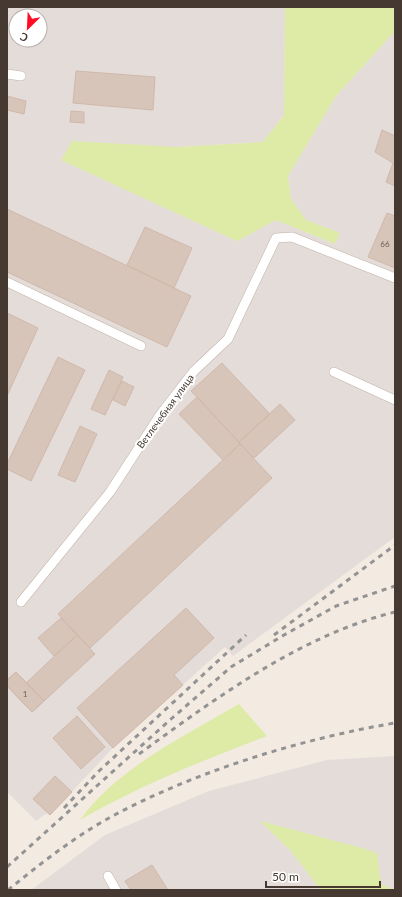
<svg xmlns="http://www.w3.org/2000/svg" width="402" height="897" viewBox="0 0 402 897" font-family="Lato,sans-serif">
<rect width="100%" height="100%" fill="#f3eae2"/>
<path fill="#e4dcd8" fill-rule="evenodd" d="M7,7L285,8L284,115L263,142L177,147L62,160L237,241L276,220L335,244L340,233L306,220L291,199L288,176L336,96L395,31V537L233,656L225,647L113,748L50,815L47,813L36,821L7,792ZM16,16H40V40H16Z
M395,756V890H31L105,835L209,791L327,760Z"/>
<path fill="#ddeba7" d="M283,7H395V31L336,96L288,176L291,199L306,220L340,233L335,244L276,220L237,241L61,160L72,141L177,147L263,142L284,115L285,8Z
M239,704L267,736C203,760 139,786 80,820C116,769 186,735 239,704Z
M260,821L362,848L377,853L381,884L395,890H321L290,850Z"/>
<path fill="#d8c5ba" stroke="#d0b8aa" d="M76,71L155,77L153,110L73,103Z
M7,96L26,101L24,114L7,110Z
M71,111L84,112V123L70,122Z
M382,130L395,136V186L386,182L393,163L375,152Z
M7,209L191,296L167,347L7,272Z
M387,213L395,216V268L368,257Z
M145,227L192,248L174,288L127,265Z
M7,313L38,328L7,396Z
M58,357L85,370L31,481L7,469V464Z
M222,363L270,414L239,442L191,391Z
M109,370L123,377L105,415L91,409Z
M122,381L134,387L125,406L113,400Z
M197,397L240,444L223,460L179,414Z
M280,404L295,420L254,458L239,442Z
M80,426L97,434L75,482L58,475Z
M240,444L272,478L90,648L58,614Z
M186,608L214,638L174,675L183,685L113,748L77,708Z
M61,618L77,635L54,656L38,638Z
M77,635L95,654L44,701L26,683Z
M16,672L44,701L32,712L7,686V680Z
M16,672L44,701L32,712L7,686V680Z
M77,716L105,747L81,769L53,738Z
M55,776L72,792L50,815L33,799Z
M152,865L168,890H131L125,881Z"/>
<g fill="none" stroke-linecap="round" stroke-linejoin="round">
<defs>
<path id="service" d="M7,74L21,76
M7,282L141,346
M334,372L395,400
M21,602L110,492L160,415L194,371L228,339L276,238L292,237L395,278
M108,876L116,890"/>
</defs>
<use href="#service" stroke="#c2b2a7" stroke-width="10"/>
<use href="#service" stroke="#fff" stroke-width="9"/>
<path stroke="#939393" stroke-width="3" stroke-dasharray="5 5" stroke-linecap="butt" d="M274,635L395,545
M139,754C216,698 301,635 395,612
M64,808L99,771L246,635
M7,867L171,719L231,667L284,635L336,606L395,586
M8,890C40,864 73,838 109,818C193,772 300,739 395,723"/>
</g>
<g text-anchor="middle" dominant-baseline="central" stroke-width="4" stroke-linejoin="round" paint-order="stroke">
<g font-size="8" fill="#6a5c54">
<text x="385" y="244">66</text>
<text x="25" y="694">1</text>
</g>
<g font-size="10" fill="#453932" stroke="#fff">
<text transform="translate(165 411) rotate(-54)">Ветлечебная улица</text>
</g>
</g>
<rect width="402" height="897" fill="none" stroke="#453932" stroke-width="16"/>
<g transform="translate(28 28) rotate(204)"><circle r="19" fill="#ffffff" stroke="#b5b0ad"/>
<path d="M0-3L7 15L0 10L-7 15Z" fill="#ff0d24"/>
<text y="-6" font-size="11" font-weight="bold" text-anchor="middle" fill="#453932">С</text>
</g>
<path d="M266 881v6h114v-6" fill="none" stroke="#453932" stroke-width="2"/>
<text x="272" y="881" font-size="12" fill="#453932" stroke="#ffffff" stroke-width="3" paint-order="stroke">50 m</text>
</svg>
